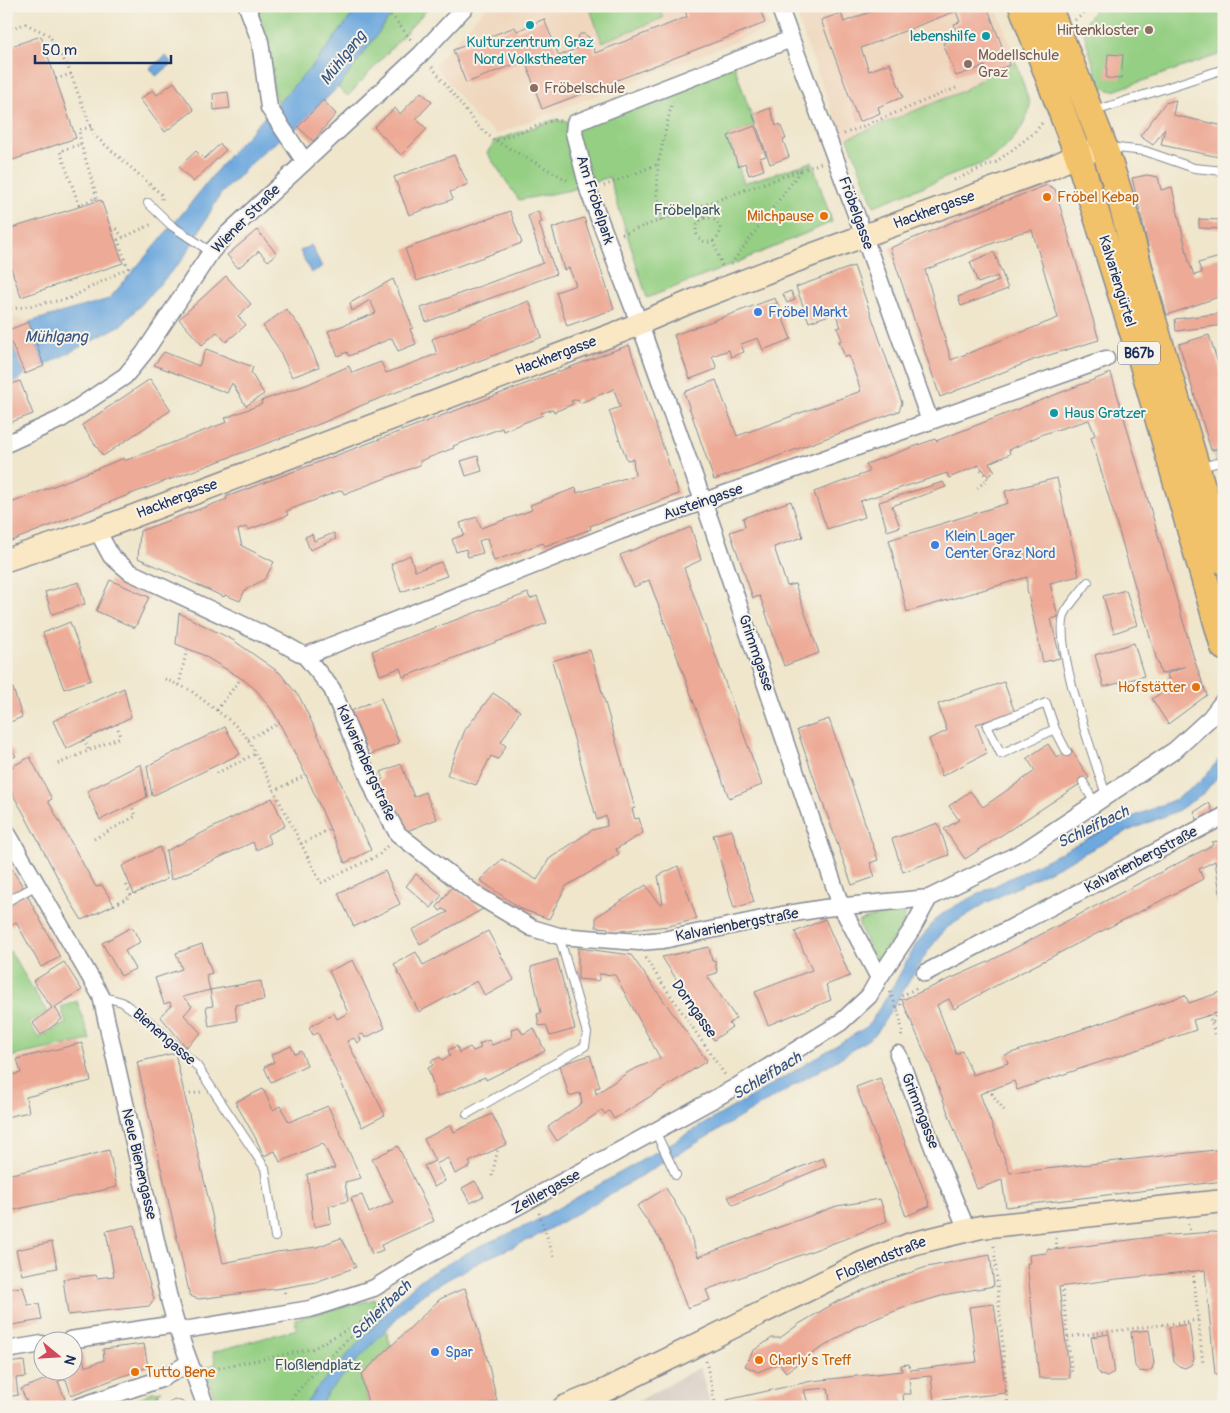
<svg xmlns="http://www.w3.org/2000/svg" width="1230" height="1413" viewBox="0 0 1230 1413" font-family="Pangolin,sans-serif">
<rect width="100%" height="100%" fill="#f7f3e8"/>
<filter id="ink" filterUnits="userSpaceOnUse"><feTurbulence type="fractalNoise" baseFrequency=".02" numOctaves="2"/><feDisplacementMap in="SourceGraphic" scale="10" xChannelSelector="R" yChannelSelector="G"/><feConvolveMatrix kernelMatrix="1 2 1 2 8 2 1 2 1" color-interpolation-filters="sRGB"/></filter>
<filter id="wash" filterUnits="userSpaceOnUse"><feTurbulence type="fractalNoise" baseFrequency=".0096" numOctaves="4" result="noise"/><feDisplacementMap in="SourceGraphic" scale="20" xChannelSelector="R" yChannelSelector="G"/><feGaussianBlur stdDeviation="1.12" result="paint"/><feColorMatrix in="noise" values="0 0 0 0 0 0 0 0 0 0 0 0 0 0 0 0 0 1.4 0 .05"/><feComposite in="paint" operator="in"/></filter>
<g filter="url(#wash)">
<rect width="100%" height="100%" fill="#efe6cc"/>
<path fill="#efd6bc" d="M487,6H762L770,28L497,134L475,118L435,64Z
M803,6H996L1016,62L988,74L963,91L848,138L841,135L795,13Z
M6,314L29,322L44,366L25,374L6,375Z"/>
<path fill="#cdc2b9" d="M1224,447V491L1211,450Z
M700,1367L711,1407H628Z"/>
<path fill="#94cf83" stroke="#587f70" d="M256,6H359L317,61L277,105Z
M398,6H430L348,96L338,88Z
M589,6H659L663,18L602,42Z
M1098,6H1224V53L1113,91L1100,87L1082,27Z
M733,62L755,126L728,136L744,183L812,162L832,222L729,266L647,298L609,177L571,190L519,200L487,153L495,141L554,120L575,123Z
M1016,62L1030,105L1028,114L1024,123L1019,132L1005,148L988,161L874,206L848,138L963,91L988,74Z
M894,911H900L905,913L904,922L882,956L875,961L859,925V921Z
M10,951L47,1012L28,1023L39,1038L66,1023L61,1007L77,1001L90,1040L9,1057L11,1071L6,1072V954Z
M375,1299L391,1346L361,1375L369,1407H218L204,1368L216,1364L213,1352L297,1329L295,1319Z
M162,1391L142,1407H123L152,1392Z"/>
<path fill="#6da8de" stroke="#446c9e" d="M359,6H398L341,84L298,127L265,150L220,195L183,259L123,324L44,366L29,322L109,299L182,214L230,154L317,61Z
M166,56L172,64L156,76L150,68Z
M311,245L322,267L311,273L300,251Z
M6,331L25,374L18,380L6,384V372L14,368L6,361Z
M1222,756L1224,757V769L1203,794L1177,811L1128,831L986,903L945,929L928,951L876,1034L837,1060L583,1210L533,1238L485,1259L430,1289L407,1307L330,1390L318,1407H304L316,1389L395,1303L421,1279L476,1248L530,1224L632,1166L788,1075L868,1026L894,985L916,944L938,917L955,906L1125,820L1176,799L1200,782Z"/>
<g id="blocks">
<path fill="#edaa96" fill-rule="evenodd" d="M684,6H759L765,23L542,109L525,60L466,83L453,50L515,27L517,31L544,19L559,56L578,48L576,40L580,34H584L589,37L595,53L687,17Z
M885,6H987L1009,65L988,74L985,66L956,76L943,43L959,37L954,24L960,22L956,11L861,48L869,71L890,63L903,97L878,107L880,113L859,122L821,20L841,13L844,22Z
M41,36L76,138L13,160L6,141V48Z
M1108,54L1123,55L1121,79L1106,78Z
M174,82L194,110L165,132L140,99L153,90L157,95Z
M228,92L230,108L214,110L213,94Z
M421,92L432,102L416,119L427,129L401,155L374,127L395,108L400,114Z
M323,100L336,114L313,141L298,127Z
M1176,100L1173,115L1224,126V158L1161,145L1165,128L1153,145L1140,136L1165,103Z
M770,108L776,126L780,124L786,139L783,140L789,157L770,164L753,115Z
M755,126L766,156L760,158L764,170L749,175L745,163L738,166L728,136Z
M220,144L226,150L193,182L179,167L196,151L204,159Z
M454,155L468,184L450,192L453,199L409,215L394,177Z
M1147,175L1158,177L1161,190L1172,187L1189,262L1194,275L1202,273L1198,263L1224,256V295L1167,315L1154,271L1132,178Z
M1047,185L1055,189L1099,340L1036,359L940,397L890,248L972,214ZM1032,230L1058,318L951,360L925,270L1019,233Z
M101,200L123,263L21,297L6,254V230Z
M1222,210H1224V229L1199,228V219L1221,220Z
M510,211L522,243L417,281L405,249Z
M538,211L542,222L539,223L556,274L426,322L421,308L543,263L528,216Z
M584,218L614,309L567,326L556,292L576,285L569,268L564,270L552,228Z
M257,230L277,254L268,261L259,251L238,268L227,255Z
M994,252L1008,289L961,306L958,297L999,281L997,276L978,283L970,262Z
M854,266L902,403L899,411L714,480L684,392L716,380L737,436L861,391L849,356L845,357L839,341L842,340L837,328L841,327L835,313L809,322L796,287Z
M226,276L251,304L238,316L246,325L226,342L217,332L202,345L179,319Z
M393,279L413,328L410,329L416,344L398,351L392,338L349,356L347,352L338,356L328,331L376,313L370,300L352,311L350,303Z
M791,291L795,300L787,303L783,294Z
M775,298L791,339L763,350L758,338L741,344L744,352L731,357L729,350L712,356L717,369L690,379L674,335Z
M529,301L542,337L365,404L322,423L136,492L6,543V505L124,458V461L227,422L225,418L262,404L261,401L306,385L349,366L352,373L381,362L386,373L437,354L432,339Z
M286,309L304,332L319,367L292,377L277,346L263,326Z
M1224,313V325L1176,331L1175,319Z
M29,322L44,366L25,374L6,331Z
M1209,335L1224,382V447L1211,450L1179,344Z
M629,345L679,494L590,526L591,529L545,546L543,543L494,561L487,538L479,541L483,553L468,557L466,549L456,552L452,539L464,535L460,523L477,517L481,528L532,510L530,505L576,488L577,493L635,475L633,459L627,460L609,411L620,407L614,389L580,403L578,399L571,401L573,404L554,412L553,409L541,413L543,415L503,431L502,428L453,446L454,448L420,461V465L344,494L342,490L286,511L288,515L248,530L246,527L238,530L242,546L274,562L265,579L245,590L240,601L225,595L224,597L138,558L140,531L227,499L226,497Z
M206,349L253,367L251,373L264,394L246,406L232,383L227,393L154,365L164,352L199,366Z
M1111,373L1195,662L1207,695L1168,724L1152,699L1171,686L1167,674L1186,666L1161,674L1091,437L1095,435L1089,420L1043,434L1009,450L1010,454L989,463L995,471L988,476L979,465L949,478L947,473L860,501L865,517L827,529L814,492L869,472L866,464L935,439L936,441Z
M150,379L171,410L103,456L82,425Z
M20,381L33,414L6,424V386Z
M478,456L482,471L466,476L461,461Z
M1057,478L1079,576L1050,583L1058,617L1051,619L1060,658L1043,662L1027,589V577L907,612L889,540L1008,503L1005,491Z
M943,482L946,487L892,506L900,527L887,531L879,502Z
M791,501L803,537L774,547L787,586L795,584L819,653L784,666L760,596L753,598L730,532L745,527L743,518Z
M691,527L701,560L684,568L762,785L729,798L649,580L634,587L620,555Z
M334,533L336,539L310,550L305,537L312,534L314,541Z
M410,555L415,571L441,562L447,576L401,592L391,564Z
M110,580L149,597L135,628L96,611Z
M79,582L85,604L52,614L45,592Z
M1126,590L1137,625L1114,633L1103,596Z
M528,593L530,599L537,596L547,623L403,677L400,668L380,675L372,651Z
M179,613L233,640L280,673L300,698L333,766L371,850L345,863L306,775L283,730L272,710L257,691L244,680L201,654L176,644Z
M70,622L91,680L64,689L43,633Z
M1134,643L1144,676L1104,687L1095,655Z
M590,650L635,808L632,809L635,819L639,818L643,833L616,849L619,854L601,866L566,886L549,919L521,909L480,880L502,859L537,880L549,859L592,830L607,826L606,816L597,820L552,661Z
M1004,682L1015,713L976,724L987,753L942,776L929,739L947,731L938,704Z
M13,688L22,717L6,724V690Z
M124,688L131,717L66,749L53,721Z
M493,693L520,711L501,742L506,746L498,759L491,756L476,785L447,775L465,730Z
M381,698L399,743L369,755L351,711Z
M829,719L878,860L870,863L875,877L852,885L797,730Z
M225,727L240,754L152,796L147,766Z
M6,742L16,756L6,760Z
M1048,744L1057,758L1071,749L1089,778L965,859L944,829L959,820L949,806L970,791L983,807L1035,771L1027,758Z
M30,757L52,799L48,801L96,887L102,885L114,905L82,920L70,901L23,812L6,783V770Z
M141,764L147,797L100,820L87,791Z
M401,764L414,797L425,792L437,819L402,833L376,782L383,779L381,772Z
M272,798L285,826L267,835L271,843L256,850L253,842L171,880L166,851Z
M1209,803L1214,815L1199,823L1194,812Z
M938,823L949,855L903,872L892,839Z
M732,830L754,902L734,908L713,835Z
M1224,840V919L1215,861L1199,869L1203,879L997,985L954,1009L949,999L937,1005L956,1054L962,1051L973,1075L1008,1063L1005,1055L1185,995L1189,1003L1224,991V1011L1193,1020L1196,1030L1017,1090L1014,1081L980,1094L1010,1173L1224,1149V1181L1006,1207L1002,1180L977,1189L930,1065L902,1000L986,963L1213,845L1212,842Z
M160,847L167,879L134,894L122,866Z
M6,860L25,890L10,899L6,893Z
M678,866L697,919L669,926L609,932L608,928L596,927V917L646,885L659,904L663,903L658,876Z
M385,871L400,904L354,927L338,893Z
M416,874L442,895L431,908L406,886Z
M452,887L483,909L420,944L412,930L448,912L443,909L440,911L437,907Z
M26,893L60,957L41,967L16,922L6,928V904Z
M825,919L850,976L826,985L831,1000L768,1025L755,992L812,970L795,932Z
M132,927L140,942L125,951L135,969L121,976L102,943Z
M488,931L514,980L485,996L477,981L419,1012L394,964L416,952L423,965Z
M202,944L212,973L206,975L210,990L261,981L264,1000L235,1005L237,1021L209,1026L206,1007L213,1006L210,990L183,997L192,1006L184,1015L201,1033L186,1047L160,1016L171,1006L170,1002L164,1004L155,978L182,969L176,953Z
M709,947L712,961L715,960L717,973L707,976L736,1018L729,1024L732,1027L714,1040L674,983L678,982L662,957Z
M578,948L631,955L707,1061L614,1119L609,1111L605,1114L602,1110L557,1141L548,1127L582,1103L580,1093L569,1096L560,1065L590,1055L600,1087L595,1088L596,1094L630,1071L660,1058L615,975L599,974V981L578,979Z
M557,959L575,1029L550,1036L546,1025L539,1026L537,1014L541,1013L531,967Z
M353,960L385,1028L365,1038L363,1034L359,1035L361,1041L357,1043L354,1038L347,1041L385,1115L362,1127L318,1033L313,1035L309,1027L334,1013L337,1019L348,1013L329,971Z
M64,962L82,990L55,1007L62,1019L41,1035L33,1023L52,1008L33,981Z
M519,1027L523,1034L534,1028L545,1051L486,1080L485,1077L437,1097L428,1068L433,1065L431,1061L440,1057L442,1060L450,1056L448,1050L457,1046L459,1053L470,1047L473,1051L481,1048L479,1044L489,1040L492,1045L512,1037L511,1029Z
M82,1043L91,1081L26,1097L29,1112L6,1117V1076L21,1073L17,1059Z
M291,1046L295,1054L301,1051L307,1065L271,1082L264,1067L274,1062L271,1055Z
M175,1053L223,1263L277,1252L317,1247L341,1238L356,1267L316,1282L282,1288L199,1299L190,1296L137,1062Z
M880,1078L930,1206L906,1216L856,1087Z
M263,1089L273,1110L280,1106L289,1122L328,1106L361,1178L345,1182L348,1201L329,1206L331,1223L314,1227L307,1174L335,1168L323,1143L280,1162L275,1151L264,1156L255,1137L235,1102Z
M492,1114L507,1144L469,1162L471,1166L455,1174L448,1158L436,1164L445,1181L434,1187L424,1166L435,1161L424,1139L451,1125L454,1132Z
M398,1146L434,1221L381,1245L383,1250L372,1254L351,1198L362,1195L369,1213L393,1202L372,1159Z
M109,1150L117,1187L9,1211L6,1199V1175L54,1165Z
M823,1158L826,1166L733,1205L728,1197Z
M475,1181L484,1196L470,1203L462,1188Z
M666,1188L685,1220L698,1257L837,1206L880,1199L887,1221L850,1237L706,1290L710,1300L687,1308L663,1244L637,1206Z
M135,1225L140,1251L154,1299L149,1306L68,1315L63,1279L96,1275L97,1278L114,1276L106,1231Z
M1213,1232L1224,1233V1373L1215,1374L1205,1270L1117,1279L1059,1287L1070,1378H1039L1027,1263H1030L1029,1255L1046,1253L1048,1249L1054,1250L1160,1236Z
M52,1242L57,1268L22,1275L16,1250Z
M990,1255L994,1286L948,1294L914,1304L882,1316L854,1328L810,1355L786,1372L779,1363L758,1372L745,1366L753,1351L772,1338H780L799,1324L838,1301L882,1282L927,1267Z
M23,1287L28,1305L39,1304L42,1320L6,1326V1289Z
M465,1288L487,1358L497,1401L475,1407H369L361,1375L440,1299Z
M994,1304L1006,1393L934,1401L931,1376L909,1378L911,1394H903L904,1405L831,1407L828,1388L804,1390L809,1407H725L727,1400L812,1381L902,1371L901,1365L909,1364L910,1370L977,1362L969,1307Z
M1189,1324L1194,1359L1191,1365L1185,1368L1179,1366L1174,1362L1169,1327Z
M1149,1330L1154,1363L1152,1369L1147,1372L1139,1371L1135,1366L1131,1332Z
M1109,1334L1114,1367L1113,1373L1107,1377L1101,1375L1097,1370L1091,1337Z
M144,1344L148,1367L71,1395L66,1379L58,1381L65,1399L46,1407H29L21,1389L54,1376L53,1370H72V1353L82,1352L85,1367L104,1360L103,1349Z
M24,1361L26,1377L16,1378L18,1395L6,1397V1363Z
M174,1399L183,1402L185,1407H164Z
M691,1403L702,1406V1407H689Z"/>
</g>
</g>
<g filter="url(#ink)">
<use href="#blocks" fill-opacity="0" stroke="#858a95" stroke-width="1"/>
<g fill="none" stroke-linecap="round" stroke-linejoin="round">
<defs>
<path id="lane" d="M1095,111L1224,69
M1108,147L1145,151L1194,168L1224,171
M148,203L172,226L211,252
M1201,467L1224,461
M1088,582C1081,592 1070,603 1065,613C1052,644 1095,760 1106,795
M1055,729L1001,754L987,726L1046,703L1055,729L1067,752
M1083,782L1094,802
M6,902L37,885
M101,996L122,1002L153,1024L197,1066L265,1168L275,1237
M467,1114L585,1046L587,1033L559,936
M655,1131L676,1175"/>
<path id="street" d="M247,6L260,41L269,108L305,162
M779,6L857,217L930,421
M791,39L575,123L574,133L589,192L644,336L711,523L841,906L879,978
M6,444L61,419L125,376L144,353L211,252L226,235L421,54L466,6
M97,530L111,556L130,572L282,643L305,656L332,689L376,795L398,834L475,894L532,928L559,936L639,942L663,940L782,915L825,908L929,898L1024,851L1175,750L1210,718L1224,700
M305,656L620,531L1106,359
M6,831L101,996L170,1303L178,1331L206,1407
M925,973L1224,816
M898,1054L937,1158L967,1230
M178,1331L310,1309L374,1288L423,1258L734,1088L840,1023L869,996L879,978L912,929L929,898
M70,1340L176,1324
M6,1350L42,1344
M78,1407L161,1379L189,1363"/>
<path id="secondary" d="M6,560L97,530L622,331L697,299L806,257L1050,168L1078,155L1094,150
M564,1407L604,1391L862,1263L911,1244L981,1227L1224,1201"/>
<path id="primary" d="M1022,6L1078,155L1141,358L1224,647
M1048,6L1104,147L1119,193L1154,324L1224,561"/>
</defs>
<use href="#lane" stroke="#858a95" stroke-width="10"/>
<use href="#street" stroke="#858a95" stroke-width="19"/>
<use href="#secondary" stroke="#858a95" stroke-width="25"/>
<use href="#primary" stroke="#858a95" stroke-width="29"/>
<path stroke="#858a95" stroke-width="3" stroke-dasharray="1 4" stroke-linecap="butt" d="M379,6L394,18L411,40
M1077,6L1081,15
M1075,20L1081,16L1088,6
M6,29L26,24L49,35L68,67L94,135L162,195V200
M432,67L477,125L495,141L554,120L560,121
M56,79L71,74
M91,127L79,130L81,144L60,151L79,205L96,198V201
M844,134L956,88
M496,141L569,181
M81,144L96,194V198
M954,180L996,162L1034,133L1043,122
M604,186L658,164
M699,206L704,218
M696 230a12 12 0 1 1 24 0a12 12 0 1 1-24 0Z
M662,220L657,195L658,164L672,102
M111,230L116,229L123,237
M622,234L821,163
M713,241L722,265L726,266
M731,264L802,169
M6,310L68,299L128,268L118,240L152,224
M977,488L988,479L978,466
M165,679L190,690L233,723L248,739L321,883L379,855L388,845
M179,685L187,648
M217,710L241,678
M84,739L89,751
M248,739L280,723
M58,764L120,737L117,724
M217,773L255,754
M274,791L306,775
M94,839L136,816L131,804
M301,844L330,829
M114,905L131,896L126,884L125,885
M645,958L725,1075
M890,992C896,1006 904,1023 901,1039
M897,1008L901,1005L900,997L917,988
M1207,1015L1212,1022L1215,1038
M1213,1022L1216,1013
M987,1091L992,1094L1004,1110
M992,1094L994,1089
M185,1095L201,1092
M492,1176L498,1148
M539,1213L554,1257
M1189,1224L1190,1234
M1056,1238L1057,1249
M994,1246L1008,1407
M1193,1271L1203,1364
M1062,1286L1072,1375
M284,1287L285,1297
M1068,1337L1198,1320
M706,1361L715,1402L713,1407
M209,1370L312,1349L364,1320L382,1304
M148,1407L157,1400
M285,1407C319,1363 358,1330 400,1294"/>
<use href="#lane" stroke="#fff" stroke-width="8"/>
<use href="#street" stroke="#fff" stroke-width="16"/>
<use href="#secondary" stroke="#fae7c3" stroke-width="22"/>
<use href="#primary" stroke="#f2c26a" stroke-width="26"/>
</g>
</g>
<g fill="#0f9aa8" stroke="#f7f3e8" stroke-width="2">
<circle cx="530" cy="25" r="5"/>
<circle cx="986" cy="36" r="5"/>
<circle cx="1054" cy="413" r="5"/>
</g>
<g fill="#8d6e63" stroke="#f7f3e8" stroke-width="2">
<circle cx="1149" cy="30" r="5"/>
<circle cx="968" cy="64" r="5"/>
<circle cx="534" cy="88" r="5"/>
</g>
<g fill="#e8710a" stroke="#f7f3e8" stroke-width="2">
<circle cx="1047" cy="197" r="5"/>
<circle cx="824" cy="216" r="5"/>
<circle cx="1196" cy="687" r="5"/>
<circle cx="759" cy="1360" r="5"/>
<circle cx="135" cy="1372" r="5"/>
</g>
<g fill="#3f7fe0" stroke="#f7f3e8" stroke-width="2">
<circle cx="758" cy="312" r="5"/>
<circle cx="935" cy="545" r="5"/>
<circle cx="435" cy="1352" r="5"/>
</g>
<g text-anchor="middle" dominant-baseline="central" stroke-width="4" stroke-linejoin="round" paint-order="stroke">
<rect fill="#f7f3e8" stroke="#5d6a87" stroke-width="1" x="1118" y="341.5" width="42" height="23" rx="4"/>
<g font-size="14" font-weight="bold" fill="#1b2f5e">
<text x="1139" y="353">B67b</text>
</g>
<g font-size="15" fill="#785e54" stroke="#f7f3e8" text-anchor="start">
<text x="1139" y="30" text-anchor="end">Hirtenkloster</text>
<text x="978" y="55">Modellschule<tspan x="978" dy="17">Graz</tspan></text>
<text x="544" y="88">Fröbelschule</text>
</g>
<g font-size="15" fill="#0d838f" stroke="#f7f3e8" text-anchor="end">
<text x="976" y="36">lebenshilfe</text>
<text x="530" y="42" text-anchor="middle">Kulturzentrum Graz<tspan x="530" dy="17">Nord Volkstheater</tspan></text>
<text x="1064" y="413" text-anchor="start">Haus Gratzer</text>
</g>
<g font-size="15" fill="#c56008" stroke="#f7f3e8" text-anchor="start">
<text x="1057" y="197">Fröbel Kebap</text>
<text x="814" y="216" text-anchor="end">Milchpause</text>
<text x="1186" y="687" text-anchor="end">Hofstätter</text>
<text x="769" y="1360">Charly´s Treff</text>
<text x="145" y="1372">Tutto Bene</text>
</g>
<g font-size="15" fill="#1b2f5e" stroke="#f7f3e8">
<text transform="translate(595 200) rotate(72)">Am Fröbelpark</text>
<text transform="translate(934 210) rotate(-20)">Hackhergasse</text>
<text transform="translate(856 213) rotate(70)">Fröbelgasse</text>
<text transform="translate(246 219) rotate(-45)">Wiener Straße</text>
<text transform="translate(1117 281) rotate(73)">Kalvariengürtel</text>
<text transform="translate(556 356) rotate(-21)">Hackhergasse</text>
<text transform="translate(177 499) rotate(-21)">Hackhergasse</text>
<text transform="translate(703 502) rotate(-19)">Austeingasse</text>
<text transform="translate(756 653) rotate(71)">Grimmgasse</text>
<text transform="translate(366 763) rotate(66)">Kalvarienbergstraße</text>
<text transform="translate(1141 860) rotate(-28)">Kalvarienbergstraße</text>
<text transform="translate(737 925) rotate(-11)">Kalvarienbergstraße</text>
<text transform="translate(694 1009) rotate(55)">Dorngasse</text>
<text transform="translate(164 1037) rotate(41)">Bienengasse</text>
<text transform="translate(920 1111) rotate(69)">Grimmgasse</text>
<text transform="translate(139 1164) rotate(77)">Neue Bienengasse</text>
<text transform="translate(546 1192) rotate(-29)">Zeillergasse</text>
<text transform="translate(881 1259) rotate(-22)">Floßlendstraße</text>
</g>
<g font-size="15" fill="#395767" stroke="#f7f3e8">
<text x="687" y="210">Fröbelpark</text>
<text x="318" y="1365">Floßlendplatz</text>
</g>
<g font-size="15" fill="#366cbe" stroke="#f7f3e8" text-anchor="start">
<text x="768" y="312">Fröbel Markt</text>
<text x="945" y="536">Klein Lager<tspan x="945" dy="17">Center Graz Nord</tspan></text>
<text x="445" y="1352">Spar</text>
</g>
<g font-size="16" font-style="italic" fill="#345384" stroke="#f7f3e8">
<text transform="translate(343 58) rotate(-52)">Mühlgang</text>
<text x="56" y="337">Mühlgang</text>
<text transform="translate(1093 827) rotate(-26)">Schleifbach</text>
<text transform="translate(767 1076) rotate(-31)">Schleifbach</text>
<text transform="translate(381 1310) rotate(-44)">Schleifbach</text>
</g>
</g>
<rect width="1230" height="1413" fill="none" stroke="#f7f3e8" stroke-width="25"/>
<g transform="translate(58 1356) rotate(108)"><circle r="24" fill="#f7f3e8" stroke="#9fa5b1"/>
<path d="M0-4L9 19L0 12L-9 19Z" fill="#d1495b"/>
<text y="-8" font-size="14" font-weight="bold" text-anchor="middle" fill="#1b2f5e">N</text>
</g>
<path d="M35 55v8h136v-8" fill="none" stroke="#1b2f5e" stroke-width="2.5"/>
<text x="42" y="55" font-size="15" fill="#1b2f5e" stroke="#f7f3e8" stroke-width="4" paint-order="stroke">50 m</text>
</svg>
